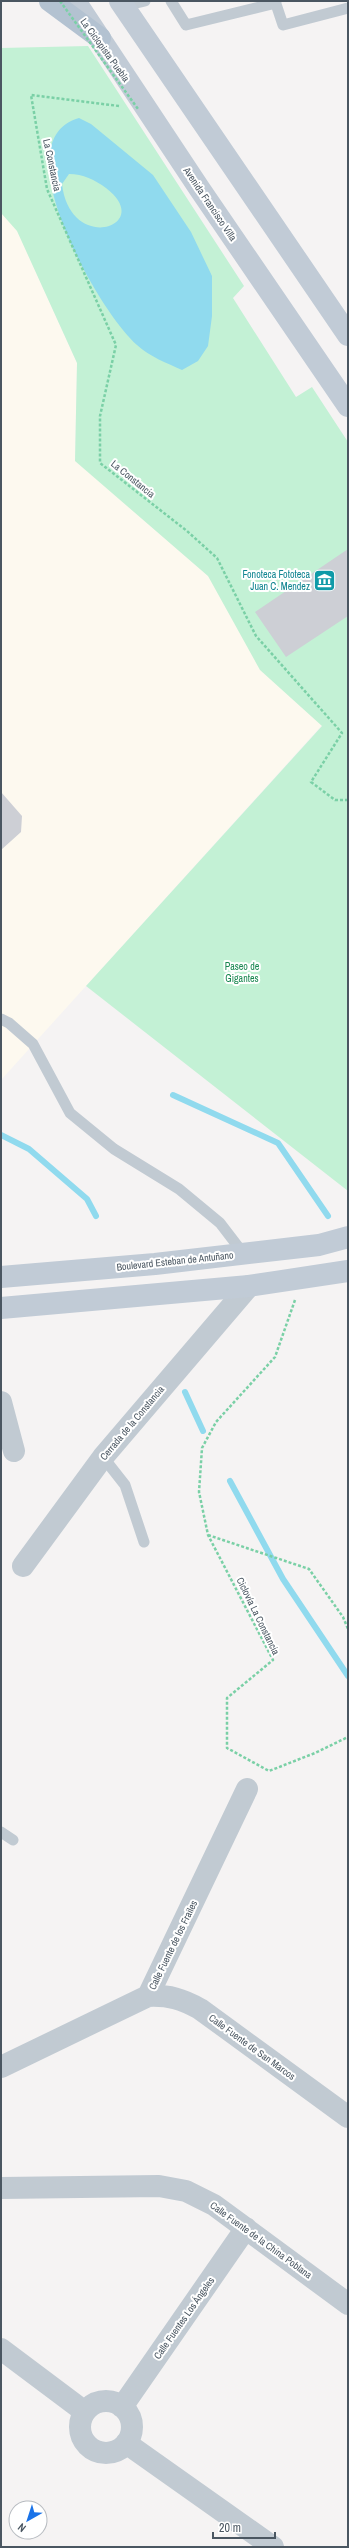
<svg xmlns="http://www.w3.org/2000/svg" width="349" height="2548" viewBox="0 0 349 2548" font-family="'Archivo Narrow',sans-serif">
<rect width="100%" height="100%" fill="#f5f3f3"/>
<path fill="#fdf9ef" d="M1,212L17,230L77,363L75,460L208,576L322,725L1,1080Z"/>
<path fill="#c3f1d5" d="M88,46L244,286L233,298L296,397L312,387L348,442V1191L86,986L322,726L260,670L208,576L75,461L77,363L17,231L1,213V48Z"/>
<path fill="#90daee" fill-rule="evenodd" d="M79,118L91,124L153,175L191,232L212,276V316L208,346L198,361L182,370C167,363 150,357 137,345C99,312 0,140 79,118ZM69,174C83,174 95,180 106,188C156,226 70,255 62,184Z"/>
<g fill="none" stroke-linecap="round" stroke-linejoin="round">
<path stroke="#90daee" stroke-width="6" d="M173,1095L278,1143L328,1216
M1,1135L29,1149L87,1199L96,1216
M185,1392L203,1431
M230,1481L283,1579L348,1676"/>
</g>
<path fill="#cdcfd5" d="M348,549V616L286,657L255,612Z
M1,792L22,816L21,832L1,850Z"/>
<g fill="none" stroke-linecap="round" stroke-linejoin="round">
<path stroke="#7ad0a6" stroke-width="2.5" stroke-dasharray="3 2" stroke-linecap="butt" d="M119,106L31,95L47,189L116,345L100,416V463L187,531L217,558L256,636L342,733L311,782L335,800H348
M295,1300L275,1357L216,1422L202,1448L199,1492L208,1535L273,1660L227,1698V1748L269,1771L315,1753L348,1737
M208,1535L309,1569L343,1617L348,1629"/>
<path stroke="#c1cad2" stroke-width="11" d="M171,1L186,25L276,3
M275,1L283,25L348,8
M124,6L145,1
M1,1019L9,1023L33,1044L70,1113L114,1149L179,1189L220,1223L243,1253
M103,1457L125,1485L144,1542
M1,1832L13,1840"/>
<path stroke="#c1cad2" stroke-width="22" d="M1,1402L14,1451
M23,1566L103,1457L249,1286
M148,1996C169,1995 182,1999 200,2009L348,2117
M1,2067L148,1996L247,1789
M1,2188L159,2186L186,2191L214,2205L348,2304
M1,2349L85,2412
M80 2427a26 26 0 1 1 52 0a26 26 0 1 1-52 0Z
M122,2407L246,2228
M126,2443L273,2547"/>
<path stroke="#c1cbd6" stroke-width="22" d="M75,1L199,188L348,406
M120,1L348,335
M1,1277L155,1264L319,1245L348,1237
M1,1308L249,1286L348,1271"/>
<path stroke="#b3c2d1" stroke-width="22" d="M50,1L100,38"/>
<path stroke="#7ad0a6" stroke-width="2.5" stroke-dasharray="3 2" stroke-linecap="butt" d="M60,1L138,109"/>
</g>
<defs>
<symbol id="museum-square" viewBox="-11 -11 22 22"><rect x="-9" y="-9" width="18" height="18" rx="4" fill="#0f9aa8" stroke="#fff"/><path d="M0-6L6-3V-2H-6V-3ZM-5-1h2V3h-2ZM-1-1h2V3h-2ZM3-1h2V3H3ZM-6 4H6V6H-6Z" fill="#fff"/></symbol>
</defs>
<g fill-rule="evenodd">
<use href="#museum-square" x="312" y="568" width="25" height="25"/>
</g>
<g text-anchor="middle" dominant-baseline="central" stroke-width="4" stroke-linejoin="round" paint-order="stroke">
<g font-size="10" fill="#4a5661" stroke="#fff">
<text transform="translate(105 50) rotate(54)">La Ciclopista Puebla</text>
<text transform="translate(52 165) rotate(78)">La Constancia</text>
<text transform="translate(210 204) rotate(56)">Avenida Francisco Villa</text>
<text transform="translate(133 479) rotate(39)">La Constancia</text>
<text transform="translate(175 1261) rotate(-6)">Boulevard Esteban de Antuñano</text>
<text transform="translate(132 1423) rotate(-50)">Cerrada de la Constancia</text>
<text transform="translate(258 1616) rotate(64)">Ciclovía La Constancia</text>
<text transform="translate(173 1945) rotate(-64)">Calle Fuente de los Frailes</text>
<text transform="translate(252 2047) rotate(36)">Calle Fuente de San Marcos</text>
<text transform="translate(261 2240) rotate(36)">Calle Fuente de la China Poblana</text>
<text transform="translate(184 2318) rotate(-55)">Calle Fuentes Los Ángeles</text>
</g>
<g font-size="10" fill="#0d838f" stroke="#fff" text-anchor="end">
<text x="310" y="574">Fonoteca Fototeca<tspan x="310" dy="12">Juan C. Mendez</tspan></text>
</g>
<g font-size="10" fill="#17864f" stroke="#fff">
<text x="242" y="966">Paseo de<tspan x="242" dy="12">Gigantes</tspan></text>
</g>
</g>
<rect width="349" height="2548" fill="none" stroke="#4a5661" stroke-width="4"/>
<g transform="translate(28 2520) rotate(219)"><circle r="19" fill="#ffffff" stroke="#b7bbc0"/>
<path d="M0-3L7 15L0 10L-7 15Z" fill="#1a73e8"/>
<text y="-6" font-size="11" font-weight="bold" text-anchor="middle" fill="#4a5661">N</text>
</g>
<path d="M213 2532v6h62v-6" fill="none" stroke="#4a5661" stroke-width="2"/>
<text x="219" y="2532" font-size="12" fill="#4a5661" stroke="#ffffff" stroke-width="3" paint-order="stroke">20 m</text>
</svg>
